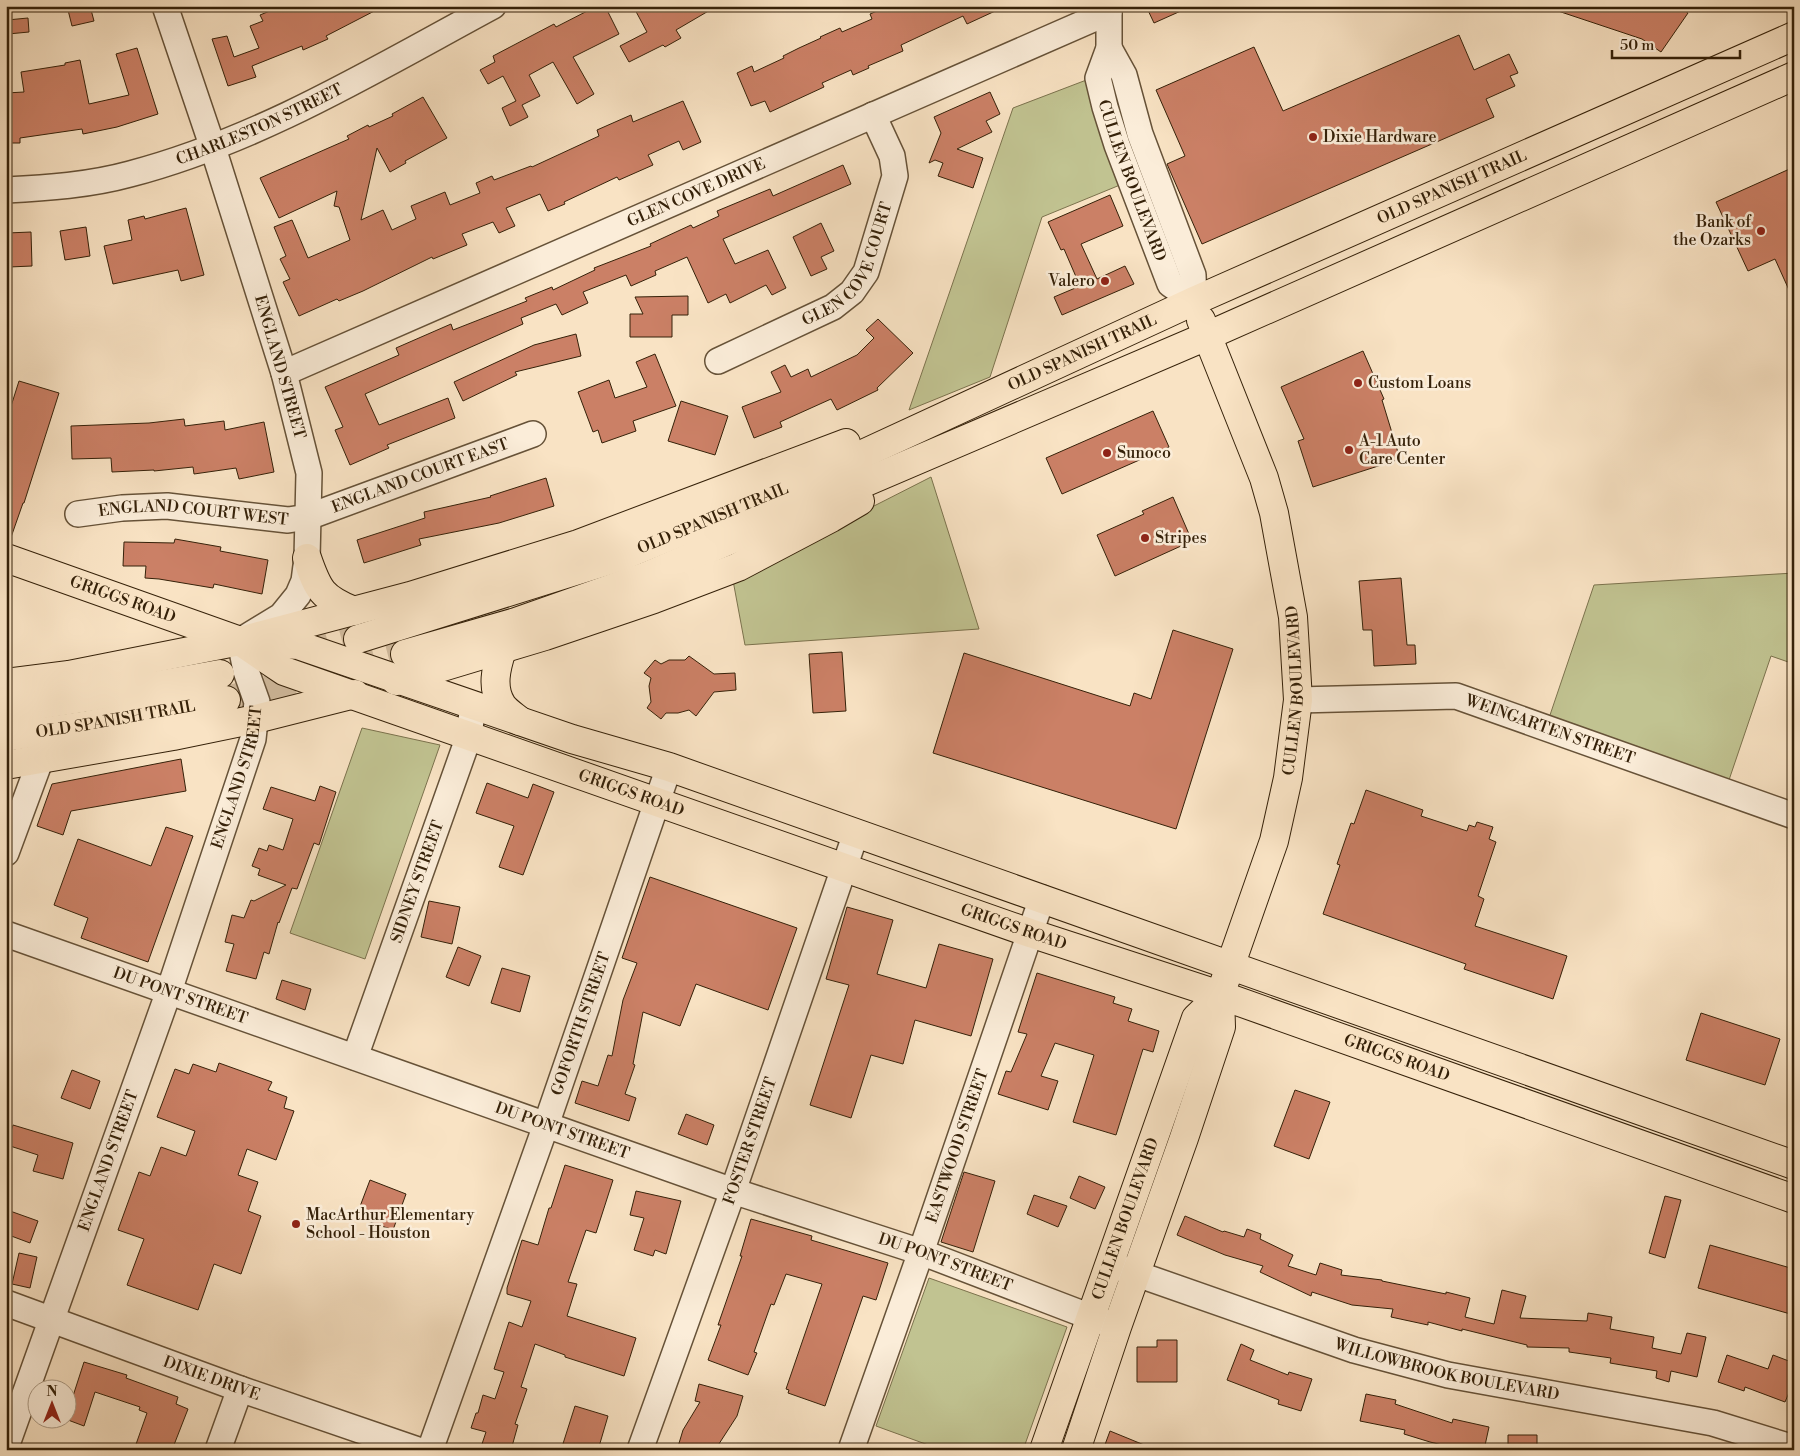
<svg xmlns="http://www.w3.org/2000/svg" width="1800" height="1456" viewBox="0 0 1800 1456" font-family="'Libre Bodoni',serif">
<rect width="100%" height="100%" fill="#f9e3c4"/>
<filter id="stains"><feTurbulence type="fractalNoise" baseFrequency=".004" numOctaves="4"/><feColorMatrix values="0 0 0 0 .2 0 0 0 0 .09 0 0 0 0 .02 0 0 0 .5 -.17"/></filter>
<radialGradient id="worn" r=".72"><stop offset=".6" stop-color="#630" stop-opacity="0"/><stop offset="1" stop-color="#630" stop-opacity=".3"/></radialGradient>
<path fill="#c1c391" stroke="#7b724d" d="M1089,79L1094,110L1101,138L1120,185L1042,217L990,377L909,410L1013,108Z
M931,477L979,629L745,645L732,575L760,564Z
M1794,573V664L1771,656L1729,780L1549,718L1594,585Z
M362,728L440,745L365,959L290,933Z
M929,1278L1067,1327L1023,1450H942L876,1426Z"/>
<path fill="#cb8066" stroke="#352109" d="M67,6H90L94,21L72,26Z
M282,6H384L326,36L328,39L303,50L302,46L252,66L256,77L228,86L212,39L227,36L234,57L259,48L250,26L263,21L260,15Z
M597,6H605L619,34L573,57L594,94L577,104L553,62L529,75L540,96L522,105L528,117L510,126L502,108L516,101L503,76L488,84L480,70L495,62L493,56L554,24L556,27Z
M633,6H717L676,30L681,38L665,47L663,45L629,62L620,46L647,32Z
M889,6H1006L967,24L963,16L901,45L903,51L868,66L869,68L853,75L851,70L822,83L824,87L770,112L765,101L751,106L737,73L752,66L754,72L784,58L783,56L799,48L821,38L820,37L840,28L842,32L872,19L870,14Z
M1146,6H1192L1154,23Z
M1553,6H1678L1688,13L1661,52L1642,39L1552,9Z
M28,18L29,32L8,34L7,20Z
M1459,35L1474,70L1509,54L1518,73L1510,76L1515,86L1486,99L1494,117L1202,244L1167,164L1185,156L1156,90L1254,47L1283,111Z
M137,48L158,114L117,127L83,134L82,129L20,138V143H6V93L24,92L21,72L65,65V63L80,60L89,104L129,95L116,54Z
M990,92L1000,114L986,121L992,132L957,149L983,158L973,188L938,176L943,163L935,160L929,163L941,133L934,117Z
M423,97L447,138L405,161L406,163L390,172L377,148L361,220L383,210L392,230L416,219L411,206L445,192L450,205L480,193L476,183L492,176L494,180L531,166L532,167L599,136L597,130L631,115L633,122L683,101L701,142L683,150L679,141L648,155L653,165L619,180L617,177L564,202L565,204L548,211L540,194L506,208L515,226L499,233L493,222L462,234L467,245L433,259L432,257L363,291L339,301L337,299L299,316L283,282L290,279L280,259L286,256L274,227L292,220L308,258L350,240L339,207L334,206L337,191L279,218L260,178L349,139L347,136L368,125L369,127L393,116L392,114Z
M843,165L851,184L723,239L735,264L768,250L786,288L772,295L766,285L730,303L726,294L708,303L687,257L655,271L656,275L631,286L626,275L583,292L588,303L562,315L556,304L521,318L523,324L365,394L379,425L448,398L455,418L387,445L389,448L350,465L335,430L343,427L325,387L399,355L396,348L451,324L453,330L527,301L525,298L552,287L553,290L595,270L594,268L651,246L650,244L691,225L693,228L719,216L717,211L770,189L773,196Z
M1794,167V301L1775,259L1748,271L1716,202Z
M1110,195L1123,226L1081,244L1097,279L1125,266L1134,284L1062,315L1054,297L1080,286L1064,249L1061,250L1048,222Z
M186,208L204,275L181,281L178,270L113,284L104,246L132,240L128,220L144,216L145,219Z
M821,223L834,251L821,257L827,269L811,276L793,237Z
M86,227L90,256L65,260L60,231Z
M31,232L32,266L9,267L7,233Z
M688,296V315H672V337H630V314H643L635,297Z
M878,319L913,353L877,388L878,390L837,410L831,399L780,422L782,427L754,438L742,407L781,392L771,372L785,365L791,377L808,369L811,377L857,355L874,338L866,330Z
M576,334L581,356L515,372L517,375L463,401L454,382L534,345Z
M1363,351L1384,399L1382,400L1400,459L1313,487L1298,441L1304,439L1281,387Z
M655,354L676,406L633,421L636,431L602,443L598,430L593,432L578,392L609,380L615,398L647,387L636,362Z
M19,381L59,393L24,503H23L9,543H6V422Z
M681,401L728,416L715,455L668,441Z
M1153,411L1169,447L1062,494L1046,458Z
M184,419L185,426L224,421L225,430L264,422L274,472L239,479L236,468L194,474L193,467L154,471V470L112,472L111,458L72,459L71,426L149,423Z
M546,478L554,506L499,523L419,539L421,545L364,563L357,540L425,518L424,512L491,497L490,496Z
M1173,497L1192,541L1115,576L1097,535L1144,514L1142,511Z
M175,539L221,547L220,551L268,560L262,594L214,584L213,588L159,579L145,578L146,566H123L124,542L174,543Z
M1401,578L1407,645H1415L1416,664L1374,666L1372,630H1363L1359,581Z
M1173,630L1233,649L1176,829L933,753L964,653L1130,706L1134,693L1151,699Z
M842,652L846,711L813,713L809,654Z
M689,656L714,674L735,673L736,690L714,692L696,716L689,710L678,713H666L661,719L647,708L651,702L649,686L651,678L644,673L655,660L661,664L669,660H685Z
M181,759L186,791L71,811L63,835L37,826L52,784Z
M487,783L528,798L533,784L554,792L523,875L499,867L514,826L476,813Z
M320,786L336,792L319,845L314,843L297,889L292,888L279,923L278,922L269,954L264,952L256,979L226,971L234,944L225,942L232,915L244,918L251,900L254,901L286,885L258,875L260,869L252,866L259,848L267,851L269,845L283,850L293,819L263,809L271,787L315,801Z
M1366,790L1423,810L1421,816L1467,831L1469,825L1475,827L1477,822L1493,827L1489,839L1496,842L1478,896L1484,899L1475,926L1567,956L1553,999L1464,969L1466,964L1323,914L1340,865L1337,864L1351,823L1354,824Z
M166,827L193,836L148,962L81,938L88,918L54,905L78,839L151,866Z
M650,877L797,928L768,1010L696,984L680,1026L643,1012L633,1064L635,1065L625,1094L636,1098L629,1121L575,1103L582,1081L598,1086L608,1055L612,1056L623,1000L637,963L622,958Z
M429,901L460,907L452,944L421,937Z
M847,907L893,920L877,974L926,988L939,944L993,959L971,1036L915,1020L903,1064L871,1055L851,1118L810,1105L849,985L826,979Z
M458,947L481,956L469,986L446,977Z
M502,968L530,976L520,1012L491,1003Z
M1037,973L1115,997L1113,1003L1132,1009L1128,1021L1159,1031L1153,1052L1143,1049L1116,1135L1073,1122L1094,1055L1055,1043L1041,1076L1058,1081L1048,1110L998,1094L1006,1071L1011,1072L1027,1034L1018,1032Z
M282,980L311,989L305,1010L276,999Z
M1701,1013L1780,1039L1765,1085L1686,1060Z
M219,1063L272,1082L268,1090L287,1097L284,1108L294,1111L276,1160L247,1149L238,1175L258,1182L248,1211L261,1216L241,1274L214,1264L198,1310L127,1285L144,1239L118,1230L139,1172L150,1176L161,1147L186,1156L195,1131L157,1117L175,1069L189,1074L193,1064L216,1072Z
M72,1070L100,1081L90,1109L61,1098Z
M1295,1090L1330,1102L1309,1159L1274,1146Z
M686,1114L714,1125L707,1145L678,1134Z
M13,1125L73,1143L63,1179L33,1171L38,1155L7,1145Z
M565,1165L613,1180L596,1233L586,1230L568,1282L577,1284L567,1316L636,1338L624,1376L565,1357V1355L535,1344L521,1387L527,1389L515,1424L518,1425L511,1450H480L486,1432L471,1428L476,1413H478L483,1395L495,1399L504,1372L494,1369L509,1322L522,1327L531,1301L507,1294V1288L522,1240L538,1245L549,1208H551Z
M964,1172L995,1181L973,1252L941,1242Z
M1079,1176L1105,1187L1095,1209L1070,1198Z
M370,1180L406,1194L393,1230L356,1217Z
M636,1191L681,1201L666,1254L655,1250L653,1256L634,1250L644,1218L630,1215Z
M1034,1195L1067,1206L1058,1227L1027,1214Z
M1665,1196L1681,1200L1665,1258L1649,1253Z
M10,1211L38,1221L30,1243L6,1234V1220Z
M1185,1216L1223,1232L1224,1231L1244,1237L1247,1229L1261,1234L1260,1239L1293,1255L1288,1266L1316,1275L1320,1263L1342,1270L1341,1275L1382,1280V1281L1446,1294V1292L1470,1298L1465,1317L1494,1324L1502,1290L1526,1296L1520,1318L1587,1321L1588,1313L1612,1317L1610,1329L1654,1337L1652,1348L1681,1354L1687,1333L1706,1337L1697,1377L1671,1371L1669,1382L1656,1378L1657,1371L1610,1363L1611,1358L1569,1352V1348L1527,1347V1345L1462,1329V1331L1428,1322V1325L1391,1317L1393,1309L1352,1305L1312,1292L1311,1296L1260,1272L1263,1266L1225,1255L1177,1235Z
M751,1219L812,1236L811,1240L888,1263L876,1300L863,1296L825,1406L788,1393L789,1390L786,1389L822,1284L786,1274L774,1305L771,1304L754,1352L757,1353L748,1375L708,1360L721,1325H718L742,1256H740Z
M1710,1245L1794,1269V1315L1698,1288Z
M19,1253L37,1257L30,1288L12,1284Z
M1157,1340H1177V1382H1137V1347H1157Z
M1241,1344L1254,1350L1250,1360L1288,1375L1289,1372L1312,1379L1301,1411L1278,1404L1279,1400L1227,1380Z
M1727,1355L1768,1369L1773,1355L1794,1363V1381L1785,1402L1745,1387L1744,1391L1718,1382Z
M84,1362L127,1375L126,1378L178,1397L176,1404L188,1409L172,1450H134L147,1413L139,1410L140,1407L95,1392L84,1426L68,1420V1395L73,1396Z
M699,1384L743,1396L737,1416L715,1450H677L683,1430L700,1402L695,1401Z
M1366,1394L1396,1400L1395,1404L1452,1423L1453,1419L1489,1427L1484,1450H1463L1430,1442L1404,1434L1405,1430L1360,1421Z
M575,1406L608,1416L598,1450H561Z
M1110,1431L1154,1449V1450H1103Z
M1508,1435H1537V1450H1508Z"/>
<g fill="none" stroke-linecap="round" stroke-linejoin="round">
<path stroke="#d2bc9f" stroke-width="28" stroke-dasharray="28 14" stroke-linecap="butt" d="M302,654L358,639
M226,700L405,654"/>
<defs>
<g id="minor">
<path id="s1" d="M1109,6V48L1098,78L1105,107L1117,145L1170,284L1194,301"/>
<path d="M1109,48L1124,75L1140,134L1193,275L1194,301"/>
<path id="s2" d="M6,190C47,188 90,185 130,174C260,140 376,69 493,6"/>
<path id="s3" d="M718,361L833,307L852,292L866,272L895,176L892,156L873,115"/>
<path id="s4" d="M284,373L1109,12"/>
<path id="s5" d="M78,514L122,508L167,506L288,520L308,517L533,434"/>
<path id="s6" d="M1298,700L1456,696L1794,816"/>
<path d="M6,853L40,761"/>
<path id="s7" d="M6,934L733,1191L921,1252L1109,1324"/>
<path id="s8" d="M355,1057L469,736L473,705"/>
<path id="s9" d="M1117,1267L1354,1350L1448,1375L1713,1423L1794,1448"/>
<path id="s10" d="M6,1303L240,1389L418,1450"/>
<path id="s11" d="M6,1447L169,991L253,739L257,702L246,671L240,641L281,616L298,595L304,581L307,558L309,473L284,373L213,148L165,6"/>
<path d="M218,1450L240,1389"/>
<path id="s12" d="M430,1450L546,1125L669,767"/>
<path id="s13" d="M640,1450L733,1191L856,833"/>
<path id="s14" d="M851,1450L921,1252L1042,898"/>
</g>
<g id="major">
<path id="s15" d="M6,558L240,641L298,645L572,739L669,767L1794,1165"/>
<path d="M307,558C318,590 322,598 354,611"/>
<path id="s16" d="M358,639L620,557L813,477L1194,301L1794,36"/>
<path id="s17" d="M241,642L284,671L1030,933L1220,995L1794,1199"/>
<path d="M502,650C496,668 491,688 502,705C506,711 514,716 520,721"/>
<path d="M405,654L516,622L644,577L1207,336L1794,76"/>
<path d="M396,681L545,636L654,599L738,567L831,518L860,501"/>
<path d="M6,683L69,675L240,641L410,596L578,544L846,443"/>
<path d="M6,710L96,696L220,674"/>
<path id="s18" d="M6,737L88,725L226,700"/>
<path d="M6,765L173,736L256,719L355,694"/>
<path id="s19" d="M1044,1450L1196,1018L1220,995"/>
<path id="s20" d="M1076,1450L1117,1327L1184,1138L1221,1027L1220,995L1274,841L1288,778L1298,700L1293,617L1274,513L1264,478L1201,320"/>
</g>
</defs>
<use href="#minor" stroke="#665238" stroke-width="28"/>
<use href="#major" stroke="#352109" stroke-width="30"/>
<use href="#minor" stroke="#fbedd9" stroke-width="25"/>
<use href="#major" stroke="#f9e3c4" stroke-width="28"/>
</g>
<g fill="#8f2418" stroke="#fbedd9" stroke-width="2">
<circle cx="1313" cy="137" r="5"/>
<circle cx="1761" cy="231" r="5"/>
<circle cx="1105" cy="281" r="5"/>
<circle cx="1358" cy="383" r="5"/>
<circle cx="1349" cy="450" r="5"/>
<circle cx="1107" cy="453" r="5"/>
<circle cx="1145" cy="538" r="5"/>
<circle cx="296" cy="1224" r="5"/>
</g>
<g text-anchor="middle" dominant-baseline="central" stroke-width="5" stroke-linejoin="round" paint-order="stroke">
<g font-size="16" fill="#352109" stroke="#fbedd9">
<text stroke="none"><textPath href="#s2" startOffset="264">CHARLESTON STREET</textPath></text>
<text stroke="none"><textPath href="#s1" startOffset="182">CULLEN BOULEVARD</textPath></text>
<text stroke="none"><textPath href="#s16" startOffset="1185">OLD SPANISH TRAIL</textPath></text>
<text stroke="none"><textPath href="#s4" startOffset="450">GLEN COVE DRIVE</textPath></text>
<text stroke="none"><textPath href="#s3" startOffset="171">GLEN COVE COURT</textPath></text>
<text stroke="none"><textPath href="#s16" startOffset="780">OLD SPANISH TRAIL</textPath></text>
<text transform="translate(280 367) rotate(74)">ENGLAND STREET</text>
<text stroke="none"><textPath href="#s5" startOffset="351">ENGLAND COURT EAST</textPath></text>
<text stroke="none"><textPath href="#s5" startOffset="116">ENGLAND COURT WEST</textPath></text>
<text stroke="none"><textPath href="#s16" startOffset="375">OLD SPANISH TRAIL</textPath></text>
<text stroke="none"><textPath href="#s15" startOffset="124">GRIGGS ROAD</textPath></text>
<text stroke="none"><textPath href="#s20" startOffset="795">CULLEN BOULEVARD</textPath></text>
<text stroke="none"><textPath href="#s18" startOffset="111">OLD SPANISH TRAIL</textPath></text>
<text stroke="none"><textPath href="#s6" startOffset="258">WEINGARTEN STREET</textPath></text>
<text stroke="none"><textPath href="#s11" startOffset="709">ENGLAND STREET</textPath></text>
<text stroke="none"><textPath href="#s17" startOffset="420">GRIGGS ROAD</textPath></text>
<text stroke="none"><textPath href="#s8" startOffset="186">SIDNEY STREET</textPath></text>
<text stroke="none"><textPath href="#s17" startOffset="825">GRIGGS ROAD</textPath></text>
<text stroke="none"><textPath href="#s7" startOffset="185">DU PONT STREET</textPath></text>
<text stroke="none"><textPath href="#s12" startOffset="452">GOFORTH STREET</textPath></text>
<text stroke="none"><textPath href="#s17" startOffset="1230">GRIGGS ROAD</textPath></text>
<text stroke="none"><textPath href="#s7" startOffset="590">DU PONT STREET</textPath></text>
<text stroke="none"><textPath href="#s13" startOffset="328">FOSTER STREET</textPath></text>
<text stroke="none"><textPath href="#s14" startOffset="322">EASTWOOD STREET</textPath></text>
<text stroke="none"><textPath href="#s11" startOffset="304">ENGLAND STREET</textPath></text>
<text stroke="none"><textPath href="#s19" startOffset="245">CULLEN BOULEVARD</textPath></text>
<text stroke="none"><textPath href="#s7" startOffset="995">DU PONT STREET</textPath></text>
<text stroke="none"><textPath href="#s9" startOffset="346">WILLOWBROOK BOULEVARD</textPath></text>
<text stroke="none"><textPath href="#s10" startOffset="219">DIXIE DRIVE</textPath></text>
</g>
<g font-size="16" fill="#352109" stroke="#fbedd9" text-anchor="start">
<text x="1323" y="137">Dixie Hardware</text>
<text x="1751" y="222" text-anchor="end">Bank of<tspan x="1751" dy="18">the Ozarks</tspan></text>
<text x="1095" y="281" text-anchor="end">Valero</text>
<text x="1368" y="383">Custom Loans</text>
<text x="1359" y="441">A-1 Auto<tspan x="1359" dy="18">Care Center</tspan></text>
<text x="1117" y="453">Sunoco</text>
<text x="1155" y="538">Stripes</text>
<text x="306" y="1215">MacArthur Elementary<tspan x="306" dy="18">School - Houston</tspan></text>
</g>
</g>
<rect width="1800" height="1456" fill="none" stroke="#f9e3c4" stroke-width="25"/>
<rect x="8" y="8" width="1785" height="1441" fill="none" stroke="#352109" stroke-width="2.5"/>
<rect x="12" y="12" width="1775" height="1431" fill="none" stroke="#352109"/>
<g transform="translate(52 1404)"><circle r="24" fill="#fbedd9" stroke="#ac9b86"/>
<path d="M0-4L9 19L0 12L-9 19Z" fill="#8f2418"/>
<text y="-8" font-size="14" font-weight="bold" text-anchor="middle" fill="#352109">N</text>
</g>
<path d="M1612 50v8h128v-8" fill="none" stroke="#352109" stroke-width="2.5"/>
<text x="1620" y="50" font-size="15" fill="#352109" stroke="#fbedd9" stroke-width="4" paint-order="stroke">50 m</text>
<rect width="100%" height="100%" filter="url(#stains)"/>
<rect width="100%" height="100%" fill="url(#worn)"/>
</svg>
